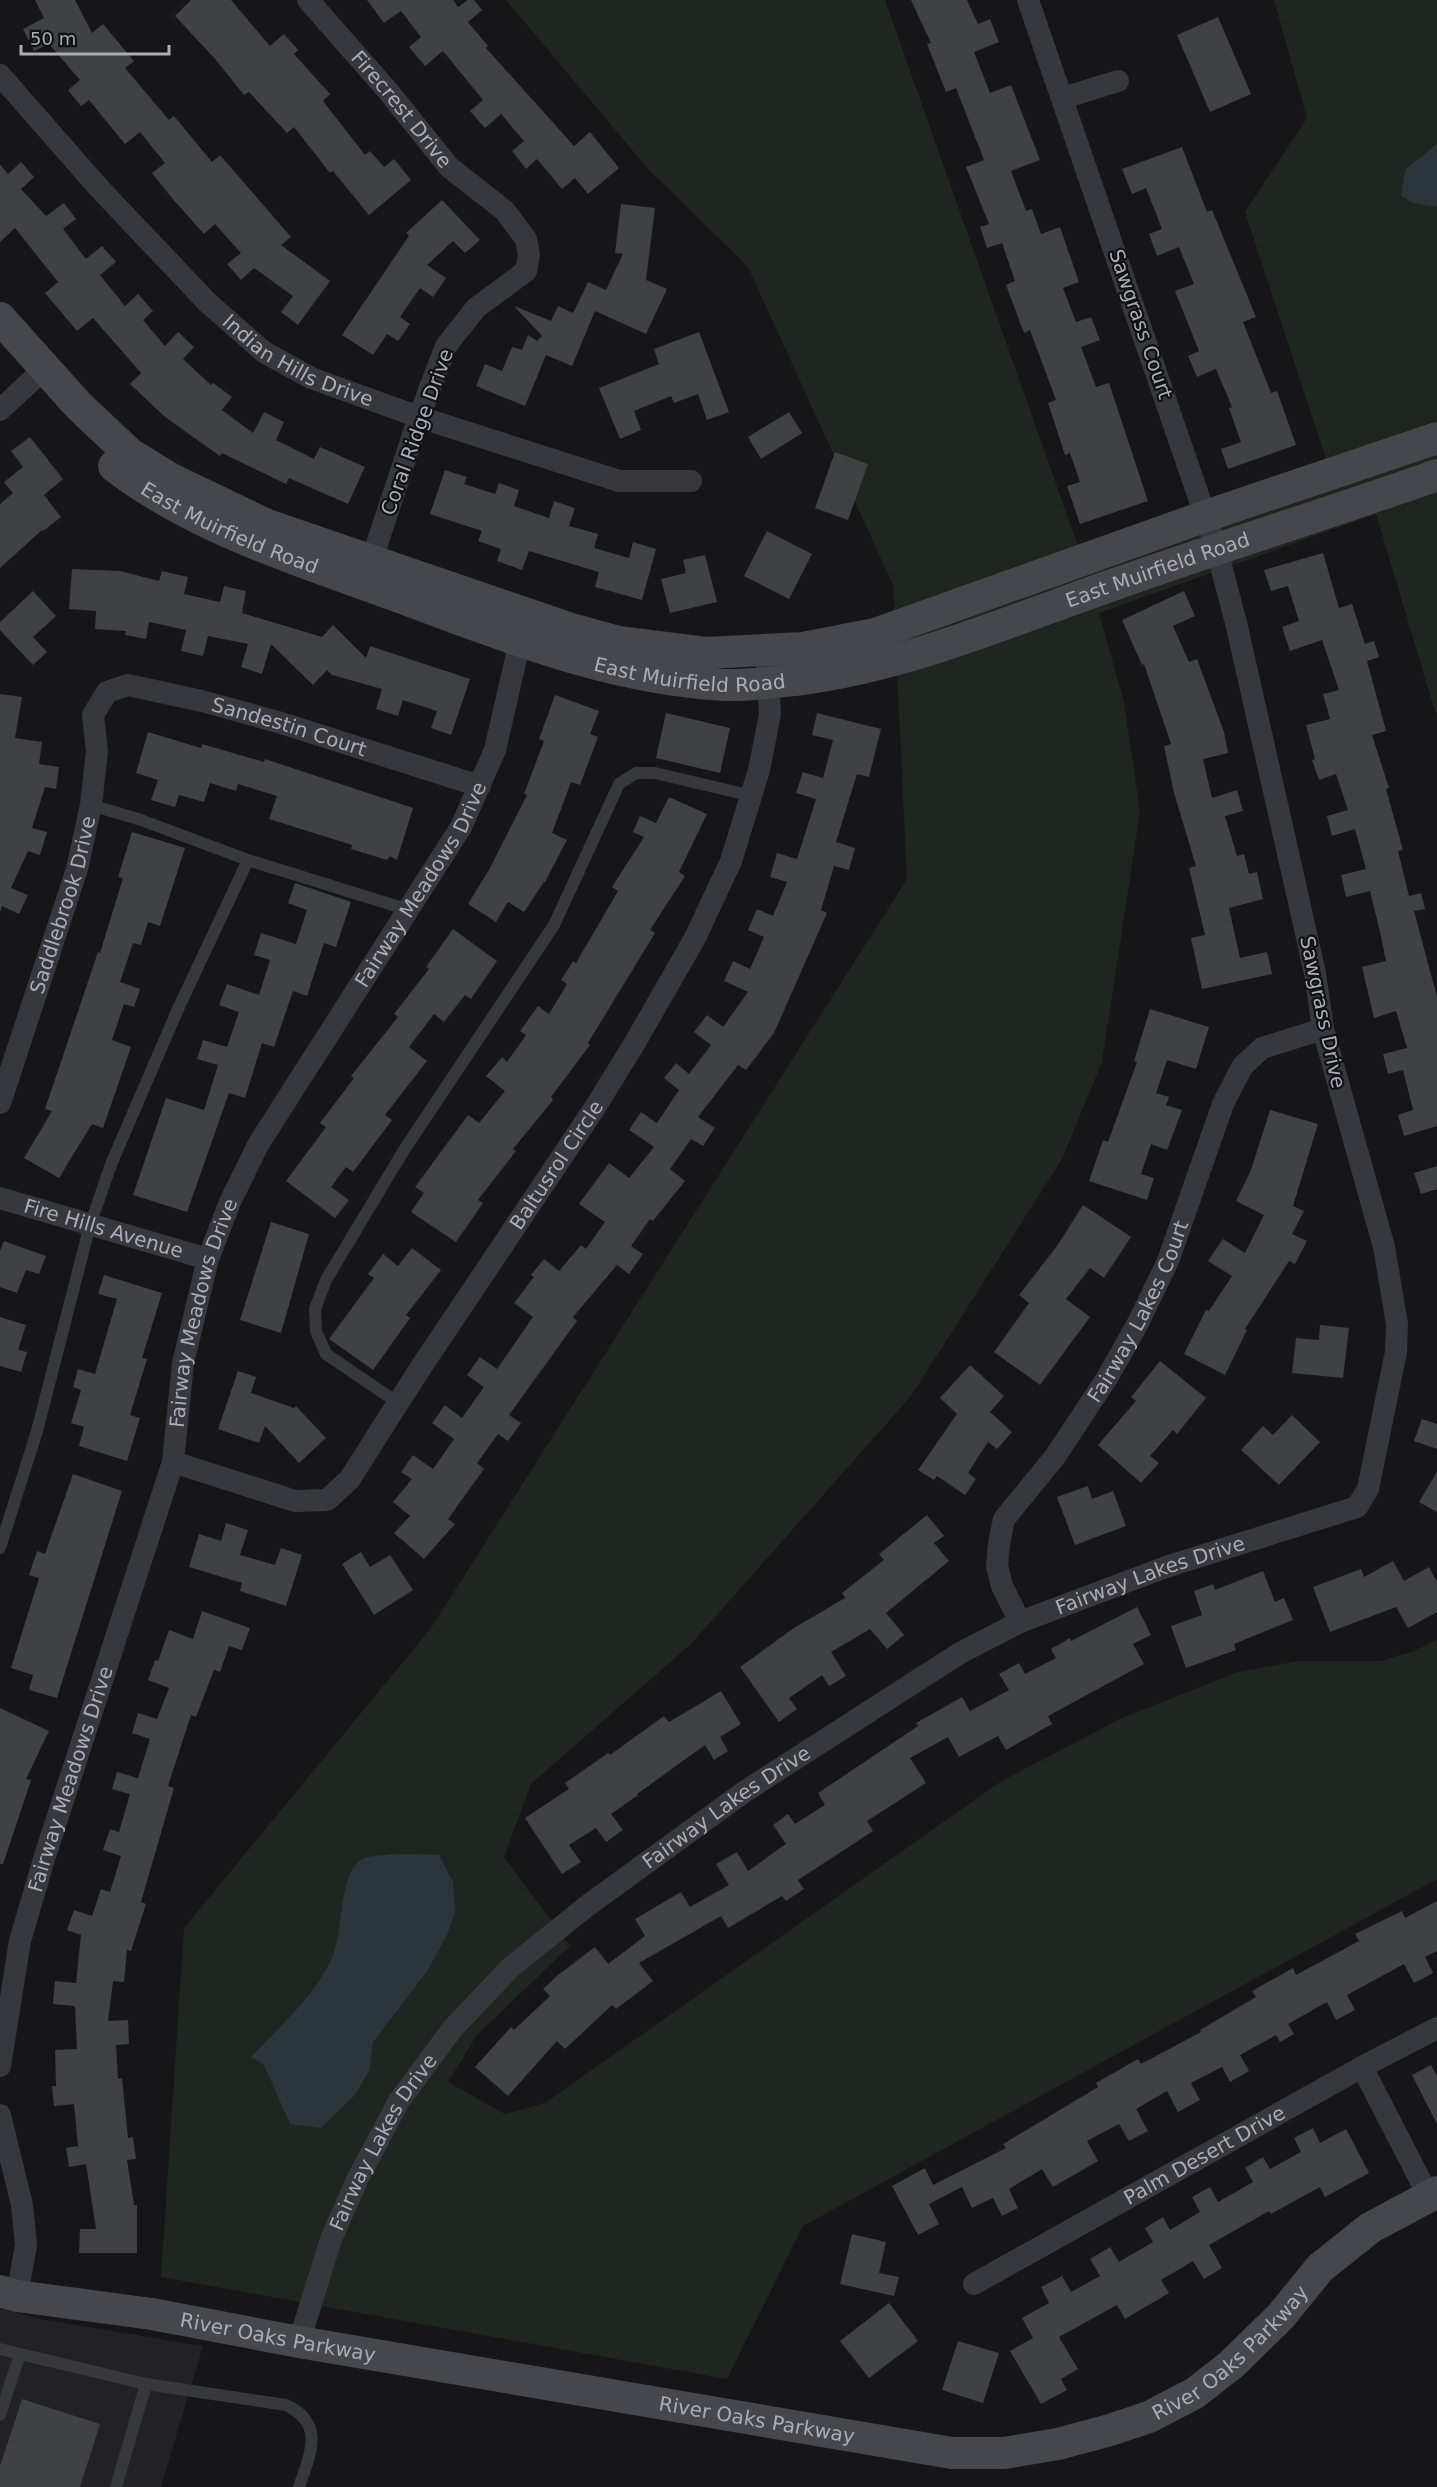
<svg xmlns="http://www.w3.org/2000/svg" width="1437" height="2487" viewBox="0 0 1437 2487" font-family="'DejaVu Sans',sans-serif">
<rect width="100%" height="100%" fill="#161618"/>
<path fill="#222225" d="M0,2308L35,2318L203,2346L161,2487H0Z"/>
<path fill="#1e261f" d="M506,0H885L1078,546L1327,462L1245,212L1307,118L1274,0H1437V718L1376,514L1099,613L1124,702L1140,812L1102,1062L1062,1159L911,1396L692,1643L531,1784L504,1857L570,1946L477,2035L448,2082L505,2114L545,2103L1000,1782L1122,1718L1238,1672L1298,1661H1380L1414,1651L1437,1639V1879L803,2226L727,2379L161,2277L184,1928L431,1628L907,879L893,585L748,267L649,170Z"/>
<path fill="#2c353c" d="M1437,144V207L1413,203L1401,196L1405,170Z
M439,1855L453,1882L455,1912L447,1935L428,1970L373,2042L369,2071L355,2095L321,2128L290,2124L264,2065L251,2057C280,2026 314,1997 332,1958C343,1934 339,1879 358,1862C369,1851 422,1855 439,1855Z"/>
<path fill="#404145" d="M35,0H75L92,33L103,24L134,61L125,68L169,120L174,116L212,162L220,155L291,237L281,245L330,281L298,325L281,312L293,296L254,268L241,280L227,264L241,253L215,224L204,234L171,197L152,173L165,163L140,132L125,144L89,100L81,106L68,90L80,80L49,44L34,51L23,29L44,18Z
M191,0H231L270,46L284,34L298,50L294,54L330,94L323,101L365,155L370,151L384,167L394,159L411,180L369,215L333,171L330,173L294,127L287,133L249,92L244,95L216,60L175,16Z
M367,0H453L458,7L468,0H474L482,10L468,22L488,46L486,48L574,146L590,132L619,168L588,194L575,178L562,189L537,159L526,169L512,151L524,141L501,114L485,128L470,111L483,100L443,51L425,66L409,47L421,37L401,11L384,23Z
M911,0H967L978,24L990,19L999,42L974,52L990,93L1011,85L1040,160L1011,171L1026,211L1032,209L1041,234L1060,227L1079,282L1063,288L1076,322L1091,317L1100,340L1081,347L1096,387L1109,383L1148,501L1080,524L1067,486L1080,482L1070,453L1065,455L1048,403L1056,400L1030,330L1024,333L1006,285L1015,281L1002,243L987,248L980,227L989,224L966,167L984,160L956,88L946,92L927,44L931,43Z
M1218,17L1251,94L1210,112L1177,35Z
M1182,147L1207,212L1212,210L1256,317L1243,322L1271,393L1277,391L1296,445L1228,469L1221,449L1241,442L1229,408L1232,407L1216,369L1197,377L1188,356L1199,351L1175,291L1194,284L1179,247L1157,256L1149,234L1162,229L1146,188L1132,194L1122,169Z
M21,162L34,177L21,189L46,216L64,203L76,219L63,229L86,259L102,246L116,262L100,275L125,306L138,294L153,311L143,320L165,346L178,332L194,347L183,359L211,385L213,383L232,397L222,410L253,433L264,412L284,422L276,440L314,459L320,447L365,467L348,504L289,478L286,484L222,453L220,456L165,417L130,384L141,373L93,318L77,331L45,293L58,282L15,228L0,242V164L8,174Z
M442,200L480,240L465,253L453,241L427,265L446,278L433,297L420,288L400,317L410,324L398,341L387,334L373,355L342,335L409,236L406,233Z
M621,204L655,208L646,280L667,289L646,334L595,311L572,366L546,355L525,406L476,386L485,364L502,371L512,347L522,350L528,335L537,341L542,336L514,306L551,321L558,306L573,313L588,282L606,290L623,254L615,253Z
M699,332L729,412L707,420L698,394L674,403L671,396L634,411L641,430L620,439L599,388L659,364L654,349Z
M789,412L802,433L761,459L748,437Z
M30,437L63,479L44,495L61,517L43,531L42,530L0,568V504L13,493L4,482L23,467L11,451Z
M835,452L868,464L848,520L815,508Z
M445,470L467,477L464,484L495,494L499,483L519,490L514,506L549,518L554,501L575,508L569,526L598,534L594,548L629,558L633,542L656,549L642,600L595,587L599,572L529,551L522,570L497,561L501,549L478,541L482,531L430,514Z
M767,531L812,554L789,599L744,576Z
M1323,553L1339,608L1352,604L1365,644L1374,641L1379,657L1367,661L1386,731L1372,735L1389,788L1386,789L1403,850L1398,851L1409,896L1421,893L1425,909L1414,911L1437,997V1126L1404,1136L1398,1115L1413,1110L1403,1070L1388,1074L1383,1054L1407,1048L1396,1011L1374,1018L1362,967L1386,961L1380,932L1370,891L1346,897L1341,875L1366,869L1355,829L1332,836L1327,816L1348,810L1336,774L1319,780L1312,760L1315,759L1306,725L1330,719L1323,694L1339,690L1322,640L1290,651L1282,627L1299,621L1288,586L1271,591L1264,570Z
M705,555L717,602L670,613L661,579L686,573L683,560Z
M72,569L120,571L159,581L162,571L188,577L184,594L220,602L224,586L246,591L242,613L322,637L333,625L366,658L370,646L470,679L451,735L431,728L437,711L403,700L398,716L376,709L382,689L332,675L327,670L313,685L271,644L262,674L241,667L248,644L208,636L203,656L181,651L186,630L149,622L146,639L125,635L126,631L95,629L96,611L69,609Z
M33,591L56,616L33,637L47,652L33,665L0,630V622Z
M1184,591L1195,616L1173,626L1189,662L1197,659L1224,732L1228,753L1203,759L1212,798L1237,790L1243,811L1225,816L1237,856L1244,854L1249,874L1257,872L1263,899L1229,908L1240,958L1267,952L1272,974L1202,989L1191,938L1205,935L1189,868L1196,866L1174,793L1164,746L1171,744L1144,664L1142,665L1122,620Z
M0,694L22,697L15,738L42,742L39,764L59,767L56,789L45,787L32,828L47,832L40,855L28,851L11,888L28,895L19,914L2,906L0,912Z
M555,695L599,711L590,734L598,737L580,785L571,782L552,833L567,840L545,882H544L524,912L508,902L496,922L468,904L489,870L527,795L524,794L544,741L539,739Z
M666,713L730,728L720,773L656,758Z
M817,713L881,729L869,777L857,774L836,842L855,848L849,870L834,866L821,910L827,913L774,1033L746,1070L738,1065L698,1117L715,1128L703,1146L691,1139L670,1169L685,1181L653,1221L650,1219L631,1246L643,1254L629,1274L617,1265L573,1317L577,1321L509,1415L521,1423L508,1441L498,1434L477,1463L484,1469L448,1519L455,1524L424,1559L394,1533L410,1516L393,1502L412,1479L401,1472L413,1455L433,1469L454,1439L432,1423L445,1405L462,1418L484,1387L467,1375L480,1357L497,1369L533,1317L514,1303L534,1277L531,1275L544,1259L559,1271L581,1245L586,1249L605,1222L579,1204L609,1163L629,1178L654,1147L629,1130L641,1112L657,1123L679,1090L664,1078L676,1063L689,1074L711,1045L694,1032L707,1015L723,1027L748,992L724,981L733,961L750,969L764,937L748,930L757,909L773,916L787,882L770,877L777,853L797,859L816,799L796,793L803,772L823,778L833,740L812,735Z
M148,732L201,748L202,744L264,762L265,759L413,808L397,860L390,856L387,860L351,849L352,845L269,819L277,796L238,784L236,791L210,783L204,802L179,795L175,807L151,800L158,780L136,773Z
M669,797L707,814L679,872L685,876L650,930L655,933L588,1043L590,1045L551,1097L553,1100L513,1149L516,1151L478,1200L483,1203L456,1242L411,1212L424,1193L415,1187L468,1115L479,1123L505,1091L486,1076L502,1057L507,1062L526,1035L520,1031L538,1006L549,1014L567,984L561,980L573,961L576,963L618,891L612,887L644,837L633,832L640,816L656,823Z
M132,832L185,848L160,926L148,922L141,945L133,943L120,982L140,989L134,1007L124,1004L112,1040L131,1047L103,1128L92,1124L59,1178L24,1158L52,1111L45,1109L98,952L100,953L123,878L118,877Z
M295,883L351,902L336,947L324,943L307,996L293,991L274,1047L262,1043L245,1098L229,1093L187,1212L133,1195L166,1098L204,1110L218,1065L197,1059L203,1040L227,1047L239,1012L219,1005L227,984L259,995L270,960L254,955L261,933L296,944L307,910L288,903Z
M453,929L497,961L471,999L465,995L444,1022L434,1014L409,1047L427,1061L385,1115L392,1120L353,1172L346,1167L331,1187L349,1200L335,1218L286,1181L326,1127L320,1123L354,1078L351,1076L398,1017L394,1014L429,969L426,967Z
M1150,1009L1209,1027L1196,1069L1167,1060L1156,1093L1169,1097L1166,1105L1182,1110L1167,1150L1151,1144L1141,1174L1154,1178L1147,1200L1089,1181L1103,1140L1108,1142L1137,1062L1134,1061Z
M1270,1110L1318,1124L1293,1206L1304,1211L1292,1234L1307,1241L1295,1264L1289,1261L1245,1329L1247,1330L1225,1375L1184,1354L1206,1310L1209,1311L1232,1276L1208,1261L1223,1239L1245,1253L1264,1215L1236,1201L1251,1170Z
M1437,1166V1189L1421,1194L1414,1173Z
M1083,1205L1131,1237L1104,1278L1090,1268L1066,1299L1090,1317L1040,1385L994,1352L1029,1303L1019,1295L1057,1246Z
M271,1222L309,1234L281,1333L240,1320Z
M4,1241L46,1256L39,1274L26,1270L17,1293L0,1287V1251Z
M412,1248L441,1270L406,1315L410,1318L373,1370L329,1339L374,1278L368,1274L383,1254L398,1266Z
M104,1275L162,1293L142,1358L147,1359L130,1415L140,1418L127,1461L79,1446L84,1427L71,1423L81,1390L73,1387L78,1369L95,1374L117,1299L98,1294Z
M0,1317L26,1325L18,1350L27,1352L21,1372L0,1366Z
M1320,1325L1349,1328L1343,1378L1292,1373L1296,1338L1319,1340Z
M1160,1361L1206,1398L1177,1434L1173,1430L1150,1456L1159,1463L1141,1483L1098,1445L1136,1401L1131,1397Z
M970,1365L1004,1396L990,1412L1012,1432L997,1449L988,1442L968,1473L976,1479L965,1495L937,1476L934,1480L918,1470L957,1414L940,1398Z
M238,1371L256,1377L251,1393L294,1408L296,1406L326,1438L299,1463L265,1426L259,1443L218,1429Z
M1292,1415L1320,1442L1279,1485L1241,1450L1263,1426L1273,1435Z
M1422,1419L1437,1424V1449L1414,1441Z
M1437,1472V1512L1419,1502Z
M73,1474L122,1491L57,1698L29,1690L33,1675L11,1668L39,1578L29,1575L37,1551L45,1554Z
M1088,1486L1092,1499L1113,1491L1126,1526L1075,1545L1057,1497Z
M927,1515L944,1536L934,1543L949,1561L886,1613L904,1635L887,1649L870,1629L831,1652L846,1676L829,1686L822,1675L789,1698L797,1709L779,1722L740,1667L794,1628L845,1598L842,1593L884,1560L879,1554Z
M226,1523L248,1530L240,1555L275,1565L281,1548L302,1555L286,1606L240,1591L242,1583L189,1567L199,1534L221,1541Z
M361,1552L370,1567L390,1555L413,1590L374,1615L342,1564Z
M1393,1561L1404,1581L1429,1567L1437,1582V1612L1408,1628L1396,1607L1330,1632L1313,1587L1361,1569L1364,1577Z
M1263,1571L1275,1602L1284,1598L1293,1620L1234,1644L1236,1650L1186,1668L1171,1626L1202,1615L1194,1591L1213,1584L1215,1590Z
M1137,1607L1151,1635L1133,1644L1144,1664L1048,1716L1052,1724L1006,1750L998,1736L959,1757L948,1737L910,1758L926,1783L867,1821L873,1831L798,1880L804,1889L786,1901L782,1896L728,1928L721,1916L639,1963L653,1981L616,2009L612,2005L565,2049L557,2041L508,2096L475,2067L511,2027L514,2030L550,1996L543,1989L558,1975L595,1947L608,1964L645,1936L635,1919L681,1892L690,1907L729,1885L716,1864L737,1852L748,1871L786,1844L773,1825L788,1814L795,1824L825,1805L818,1793L918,1726L916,1723L962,1697L970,1711L1009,1690L999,1674L1019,1663L1025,1674L1056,1658L1051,1649L1070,1638L1071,1641Z
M202,1611L250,1628L242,1650L229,1646L220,1672L214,1670L196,1717L191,1715L168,1786L174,1788L141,1902L146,1904L131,1951L127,1950L124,1982L113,1981L108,2021L128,2020L129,2044L116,2045L118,2079L122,2078L128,2138L133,2137L136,2159L127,2160L134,2205H137V2253H79L80,2229H96L86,2164L69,2167L66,2148L78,2146L74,2104L54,2106L52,2086H56L55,2050L77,2049L75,2006L53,2004L55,1981L76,1983L81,1935L67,1930L74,1910L92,1916L101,1889L110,1892L121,1856L103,1850L110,1829L119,1832L130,1794L112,1789L117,1772L138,1778L150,1739L132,1733L138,1713L157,1719L169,1688L148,1680L155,1660L158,1661L169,1630L193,1639Z
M721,1691L741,1724L720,1737L728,1751L714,1760L705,1745L637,1794L638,1795L611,1814L623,1830L606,1842L596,1828L569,1845L581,1862L562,1874L525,1818L569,1789L565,1783L608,1753L610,1755L664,1716L669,1722Z
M0,1708L49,1731L26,1779L31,1780L3,1864H0Z
M1437,1901V1951L1425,1957L1433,1973L1414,1983L1404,1964L1347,1995L1355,2010L1336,2020L1327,2002L1288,2024L1294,2034L1280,2042L1276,2035L1240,2055L1249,2071L1230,2082L1222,2067L1191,2083L1200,2100L1178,2112L1167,2091L1136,2109L1148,2131L1129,2141L1119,2124L1087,2141L1098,2161L1053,2187L1042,2169L1009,2189L1018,2208L1002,2216L993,2198L972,2208L962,2187L929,2204L939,2224L918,2235L892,2186L925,2168L933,2185L1006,2148L1003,2144L1098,2087L1096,2083L1138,2059L1141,2064L1201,2032L1200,2030L1256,1997L1252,1991L1293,1968L1296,1975L1359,1941L1355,1934L1402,1911L1405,1918Z
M1431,2065L1437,2076V2124L1412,2075Z
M1313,2128L1320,2143L1346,2129L1369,2173L1325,2197L1320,2187L1271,2214L1269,2211L1209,2245L1222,2268L1204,2279L1193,2261L1161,2280L1169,2293L1125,2319L1117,2305L1059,2337L1078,2369L1061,2379L1067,2390L1041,2404L1010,2351L1033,2338L1022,2318L1049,2303L1041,2287L1062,2276L1071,2292L1100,2276L1090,2259L1110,2247L1119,2262L1153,2242L1145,2228L1163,2217L1170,2230L1200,2212L1192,2197L1210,2187L1218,2202L1253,2182L1245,2168L1263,2157L1270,2169L1301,2152L1294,2138Z
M852,2234L886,2242L879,2273L899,2277L894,2296L840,2284Z
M889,2303L918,2341L869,2378L840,2341Z
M958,2341L999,2353L983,2403L942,2390Z
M22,2399L100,2424L80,2487H0V2466Z"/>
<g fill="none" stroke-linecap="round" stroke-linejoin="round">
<path stroke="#37383d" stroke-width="12" d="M91,805L141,820L248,860
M398,1403L326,1354L316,1331L315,1309L326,1280L404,1150L554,925L619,784L636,773H655L752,796
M0,1548L37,1431L90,1225L112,1162L178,1009L248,860L409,910
M0,2349L146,2384L116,2487
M146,2384L286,2405C326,2424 310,2454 299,2487
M0,2415L20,2354"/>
<g stroke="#37383d" stroke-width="22">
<path id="s1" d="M308,0L388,91L449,167L504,210L526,239L529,255L526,271L476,308L446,346L419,417L367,574"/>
<path id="s2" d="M0,75L99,188L208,303L264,352L311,378L419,417L619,481H691"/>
<path d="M1063,98L1118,81"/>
<path d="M0,410L45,368"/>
<path id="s3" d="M0,1103L77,869L91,805L97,751L93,715L107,692L128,685L202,701L278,722L480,786"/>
<path id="s4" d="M0,1198L208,1259"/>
<path id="s5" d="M173,1462L295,1501L327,1500L349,1480L421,1367L594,1109L633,1046L695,938L731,861L759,770L770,714L766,651"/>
<path id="s6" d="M1020,1622L1002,1586L997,1566L999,1544L1004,1519L1054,1458L1107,1378L1138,1323L1168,1261L1223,1104L1242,1067L1262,1048L1323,1029"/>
<path id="s7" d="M0,2066L20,1941L44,1859L173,1462L183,1363L208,1259L230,1202L259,1143L461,827L495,750L523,628"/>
<path d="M1362,2067L1428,2195"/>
<path d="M0,2115L22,2205L26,2245L17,2296"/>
<path id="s8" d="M974,2284L1362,2067L1437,2028"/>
<path id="s9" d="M299,2342L331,2239L358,2178L399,2101L453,2028L510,1968L587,1906L744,1792L960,1653L1020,1622L1166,1567L1357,1507L1368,1489L1396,1352L1397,1324L1384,1247L1323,1029L1315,973L1237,627L1217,550L1028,0"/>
</g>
<g stroke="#45474d" stroke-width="32">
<path d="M0,318L79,406L130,454L171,479L267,525L571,629L618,642L706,653L803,648L875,634L1206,516L1437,438"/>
<path id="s10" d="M114,466C196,529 298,560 394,595C502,635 609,679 725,685C748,686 772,682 795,680C910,666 1016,618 1124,581C1228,544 1333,512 1437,475"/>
<path id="s11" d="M0,2291L17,2296L152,2314L299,2342L952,2453H1004L1058,2444L1110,2430L1149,2417L1195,2393L1232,2364L1281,2316L1320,2268L1370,2228L1437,2192"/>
</g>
</g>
<g text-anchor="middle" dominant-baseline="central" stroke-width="4.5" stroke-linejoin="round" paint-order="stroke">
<g font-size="20" fill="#a8adb8" stroke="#111113">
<text stroke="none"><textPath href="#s1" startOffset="144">Firecrest Drive</textPath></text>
<text transform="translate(1141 324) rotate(71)">Sawgrass Court</text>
<text stroke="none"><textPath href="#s2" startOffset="417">Indian Hills Drive</textPath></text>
<text transform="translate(417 432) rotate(-70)">Coral Ridge Drive</text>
<text stroke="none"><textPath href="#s10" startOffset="132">East Muirfield Road</textPath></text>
<text stroke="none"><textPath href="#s10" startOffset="1104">East Muirfield Road</textPath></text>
<text stroke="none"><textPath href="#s10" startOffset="618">East Muirfield Road</textPath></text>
<text stroke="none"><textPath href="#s3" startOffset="618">Sandestin Court</textPath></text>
<text stroke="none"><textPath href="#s7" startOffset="1268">Fairway Meadows Drive</textPath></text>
<text stroke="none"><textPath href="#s3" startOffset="208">Saddlebrook Drive</textPath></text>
<text transform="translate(1323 1012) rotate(78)">Sawgrass Drive</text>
<text stroke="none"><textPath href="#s5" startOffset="567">Baltusrol Circle</textPath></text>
<text stroke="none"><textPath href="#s4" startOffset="108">Fire Hills Avenue</textPath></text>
<text stroke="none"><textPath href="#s6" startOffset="357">Fairway Lakes Court</textPath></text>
<text stroke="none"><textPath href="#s7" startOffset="782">Fairway Meadows Drive</textPath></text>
<text stroke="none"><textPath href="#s9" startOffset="1191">Fairway Lakes Drive</textPath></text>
<text stroke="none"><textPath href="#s7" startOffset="296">Fairway Meadows Drive</textPath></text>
<text stroke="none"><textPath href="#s9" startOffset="705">Fairway Lakes Drive</textPath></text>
<text stroke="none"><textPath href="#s9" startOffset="218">Fairway Lakes Drive</textPath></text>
<text stroke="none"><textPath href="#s8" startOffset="264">Palm Desert Drive</textPath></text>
<text stroke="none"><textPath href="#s11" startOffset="282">River Oaks Parkway</textPath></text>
<text stroke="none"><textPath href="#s11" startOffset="1272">River Oaks Parkway</textPath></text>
<text stroke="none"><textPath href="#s11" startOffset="768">River Oaks Parkway</textPath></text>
</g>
</g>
<path d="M21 45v9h148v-9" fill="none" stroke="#a8adb8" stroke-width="3"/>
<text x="30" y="45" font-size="18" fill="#a8adb8" stroke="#111113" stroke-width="4.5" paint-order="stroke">50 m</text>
</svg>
